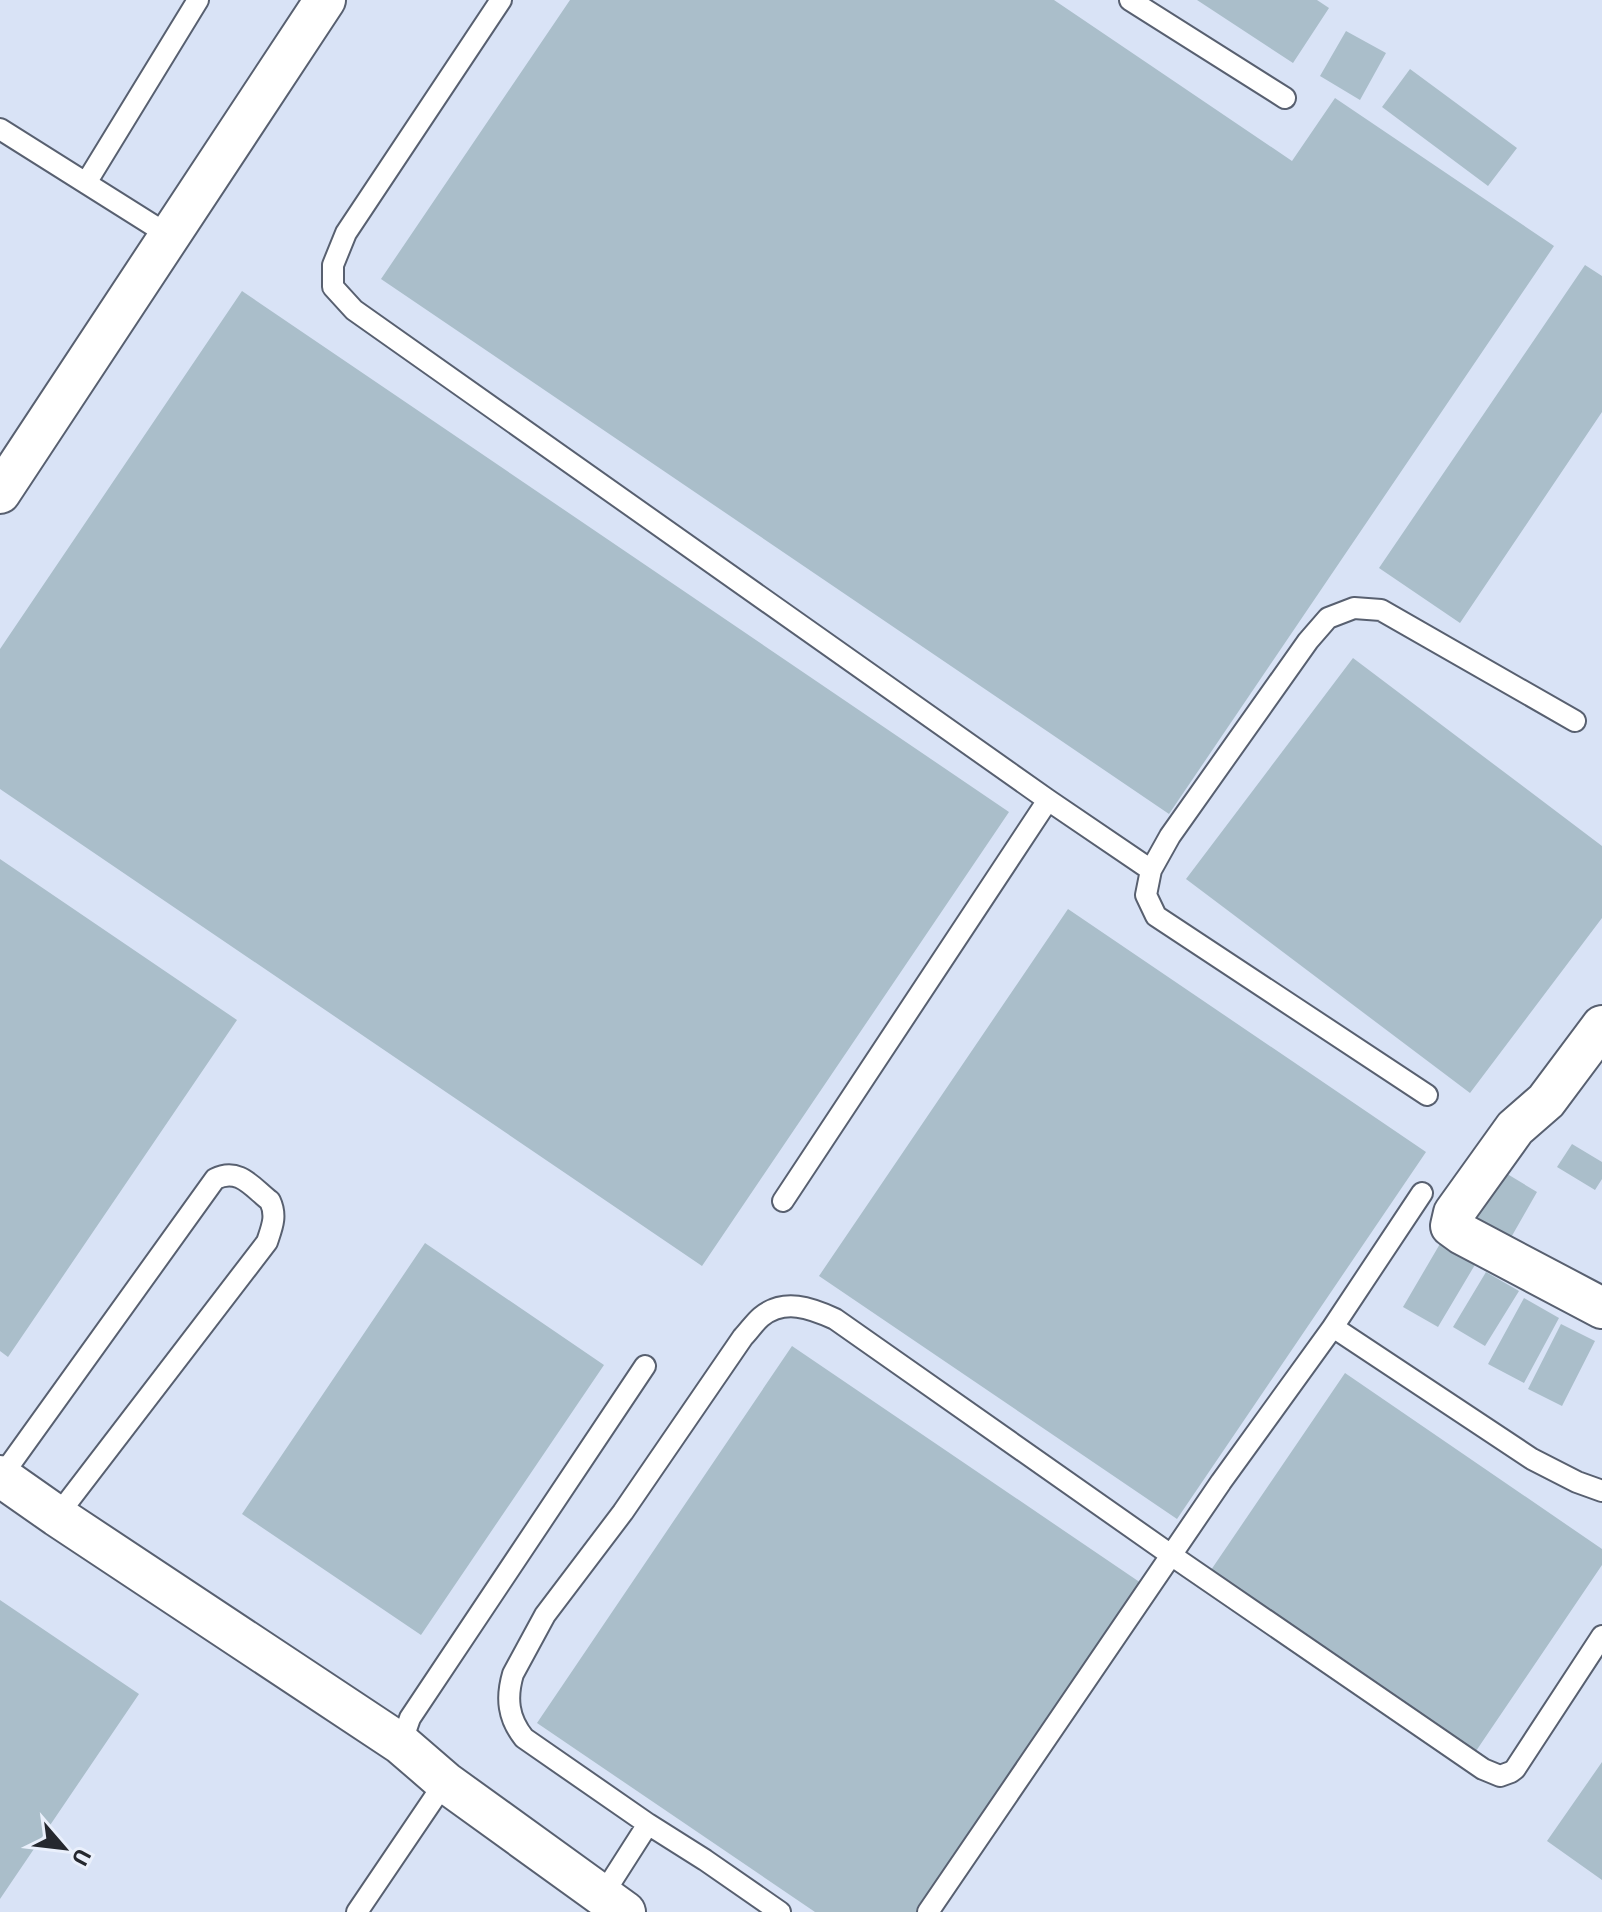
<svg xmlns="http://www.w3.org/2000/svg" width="1602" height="1912" viewBox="0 0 1602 1912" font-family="Roboto,sans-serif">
<rect width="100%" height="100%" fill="#d9e3f6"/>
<path fill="#aabeca" d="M570,0H1054L1292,161L1335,98L1554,246L1169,814L381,279Z
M1197,0H1317L1329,8L1293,63Z
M1346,31L1386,53L1360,100L1320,76Z
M1410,69L1517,148L1488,186L1382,107Z
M1585,265L1602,276V412L1460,623L1379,568Z
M242,291L1009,812L702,1266L0,789V649Z
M1353,658L1602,846V918L1470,1093L1186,879Z
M0,859L237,1020L8,1357L0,1351Z
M1068,909L1426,1152L1177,1519L819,1276Z
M1572,1144L1602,1162V1179L1595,1190L1557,1167Z
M1499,1169L1537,1192L1509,1241L1470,1218Z
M1444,1237L1479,1258L1438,1327L1403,1307Z
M425,1243L604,1365L421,1635L242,1514Z
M1486,1272L1519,1291L1485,1346L1453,1327Z
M1524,1298L1559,1318L1524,1383L1488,1364Z
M1561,1324L1595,1341L1562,1406L1528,1389Z
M792,1346L1141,1583L919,1912H815L537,1723Z
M1345,1373L1602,1549V1565L1476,1751L1211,1570Z
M0,1600L139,1694L0,1899Z
M1602,1762V1880L1547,1841Z"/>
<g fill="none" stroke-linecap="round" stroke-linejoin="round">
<defs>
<path id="lane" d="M501,0L346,233L333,265V287L354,310L1048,800L1151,870
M1130,0L1285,98
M0,129L170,236
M86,183L198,0
M1427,1095L1156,916L1146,895L1151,870L1170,836L1308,641L1328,618L1354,608L1381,610L1575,721
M783,1201L1048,800
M1333,1327L1532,1459L1577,1482L1602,1491
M1,1477L215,1179C239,1167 252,1187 270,1201C277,1216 272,1227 267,1242L57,1516
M401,1744L410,1718L645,1366
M648,1824L524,1738C508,1718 506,1698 513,1674L545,1615L623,1512L743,1337C749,1331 754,1323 761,1317C784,1298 811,1308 835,1319L1171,1555L1483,1769L1500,1776L1511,1772L1515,1769L1602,1636
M602,1896L648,1824L705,1860L780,1912
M357,1912L445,1782
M928,1912L1221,1482L1333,1327L1422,1193"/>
<path id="street" d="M0,493L325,0
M1602,1026L1546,1101L1515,1128L1454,1213L1451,1226L1462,1234L1602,1308
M0,1476L57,1516L401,1744L445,1782L625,1912"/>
</defs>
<use href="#lane" stroke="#586070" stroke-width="24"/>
<use href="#street" stroke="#586070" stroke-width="44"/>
<use href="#lane" stroke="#fff" stroke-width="20"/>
<use href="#street" stroke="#fff" stroke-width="40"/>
</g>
<g transform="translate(64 1848) rotate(118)" stroke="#eaf0fc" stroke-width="6" paint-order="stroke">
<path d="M0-6L14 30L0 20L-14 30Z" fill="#25282f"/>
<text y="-12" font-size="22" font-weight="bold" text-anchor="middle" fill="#25282f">U</text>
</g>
</svg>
